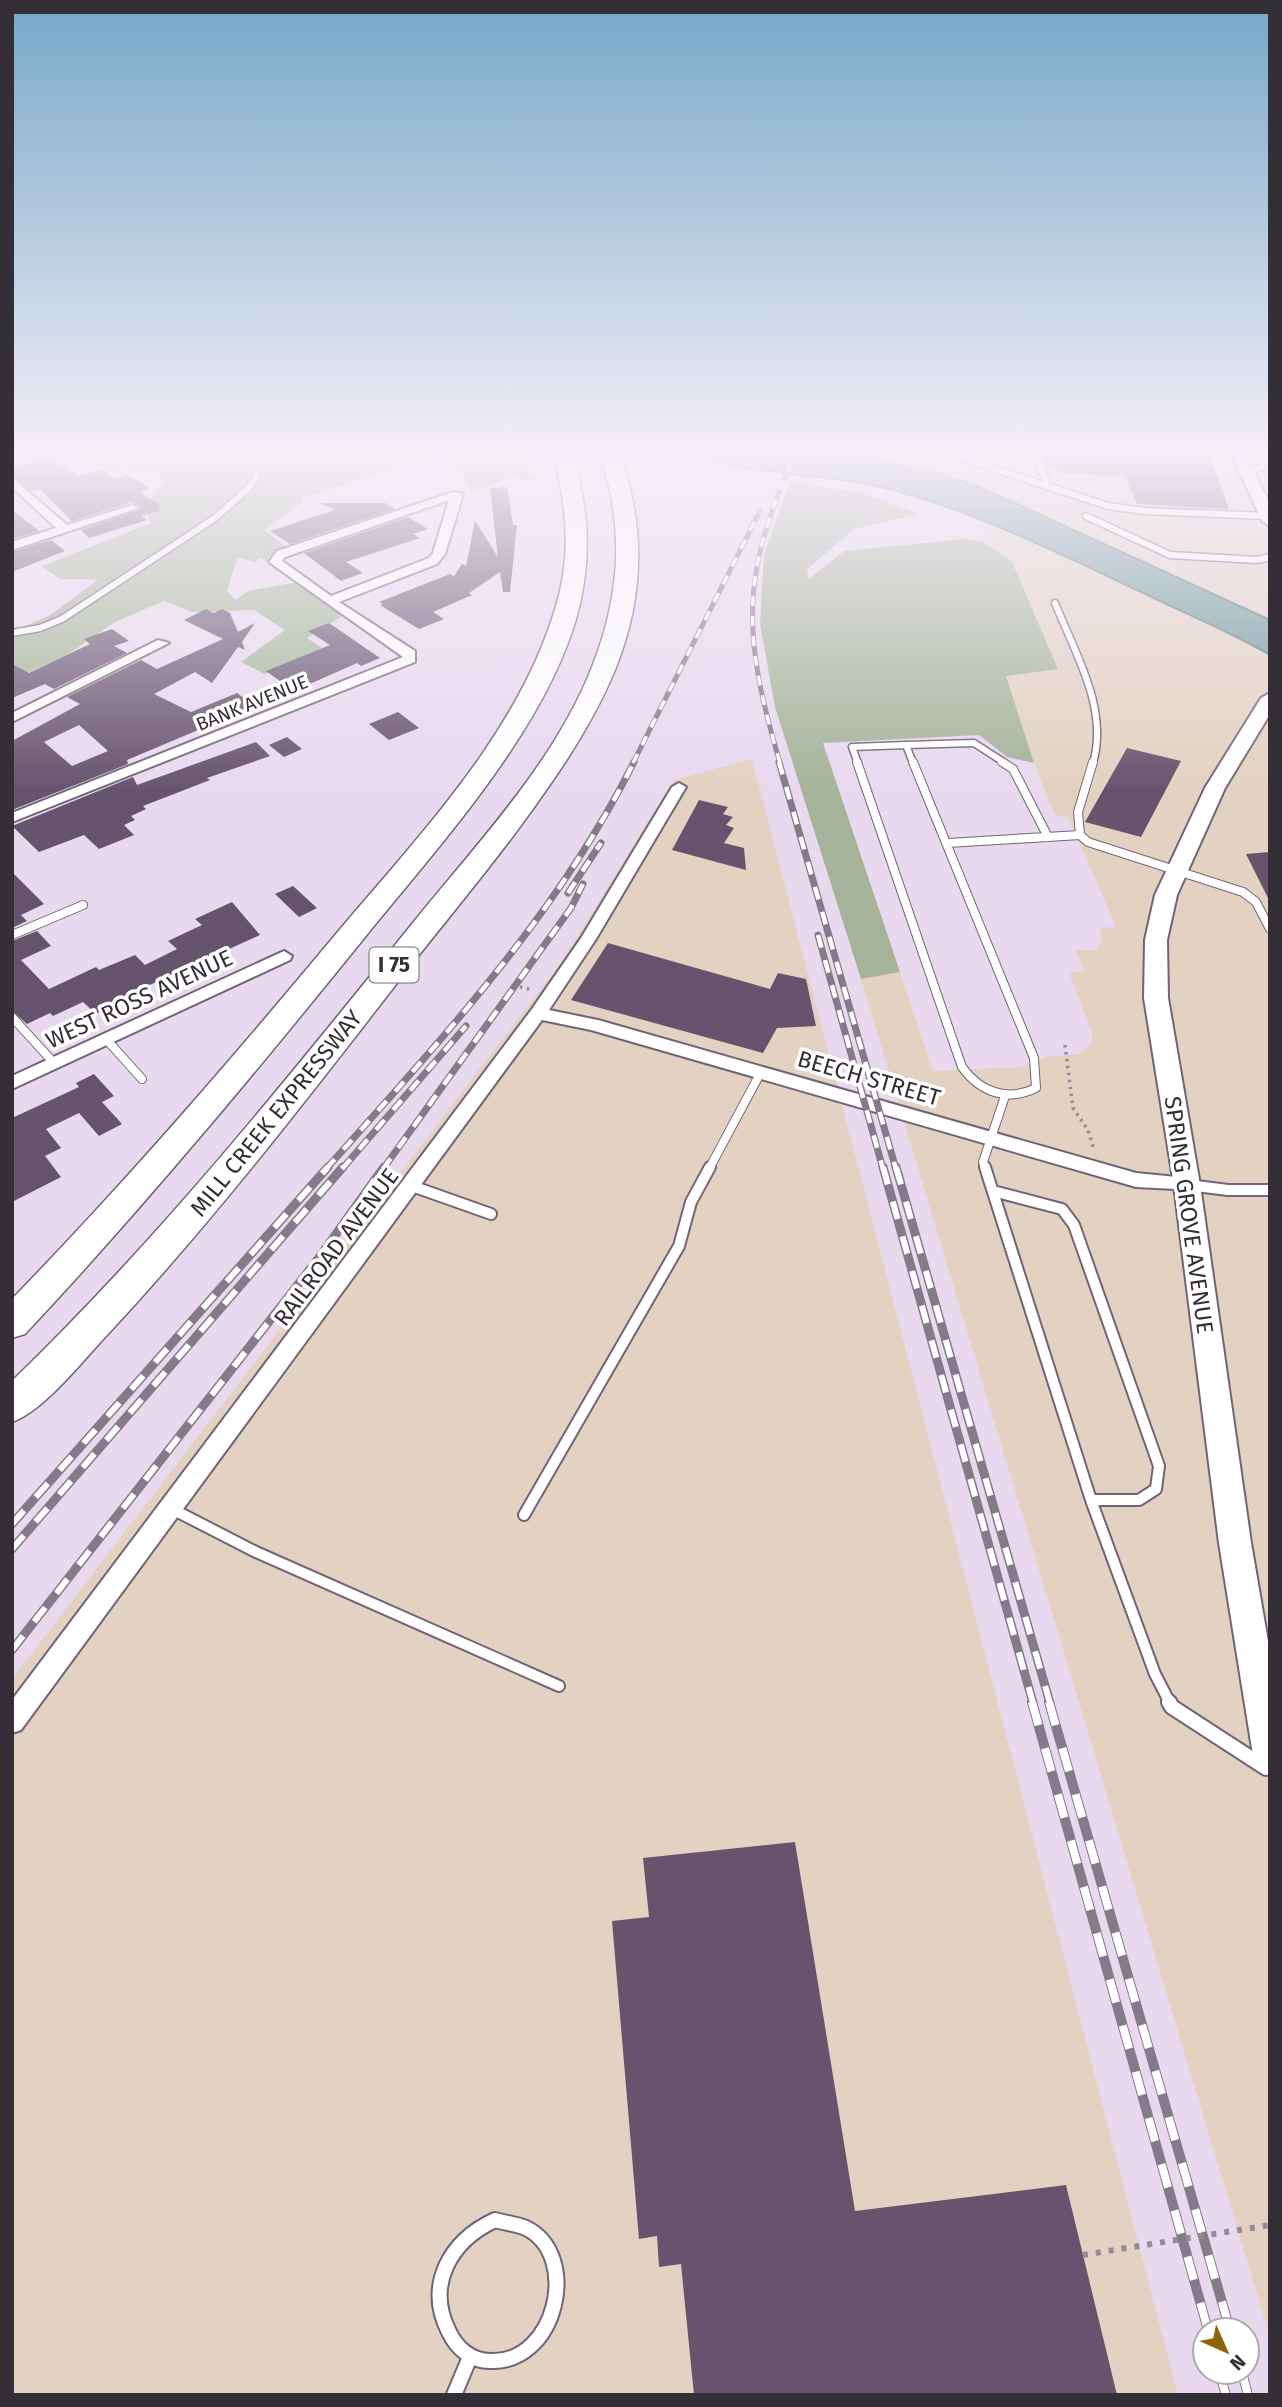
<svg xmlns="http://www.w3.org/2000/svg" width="1282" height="2407" viewBox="0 0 1282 2407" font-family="'Fira Sans',sans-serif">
<rect width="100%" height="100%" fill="#e8d9ef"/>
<path fill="#e3d2c1" d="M856,455H1270V2337L861,979L900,972L933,1071L1021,1067L1046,1057L1079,1054L1091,1044L1093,1035L1069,973L1084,971L1076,950H1096L1102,941L1100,928L1116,927L1068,817L1054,815L1034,763L1006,676L1058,669L1012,562L993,549L982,488L941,474Z
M752,759L1178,2395H12V1679L560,964L674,780Z"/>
<path fill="#a4b399" d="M81,455H438L295,500L263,529L286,547L268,557L267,562L225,533L12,660V632L50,615L189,513L174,461L144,460L107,472Z
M453,455H524L537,481L509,477L479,490L467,486Z
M790,481L863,493L919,514L854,529L807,569L809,579L844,551L963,539L982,541L1012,562L1058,669L1006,676L1034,763L1007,757L979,735L823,743L900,972L861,979L775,707L760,624L764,555Z"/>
<path fill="#a3b596" d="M141,455H242L226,469L324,481L297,492L304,501L260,533L269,549L256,562L237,558L227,591L236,600L248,591L297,582L344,615L307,638L325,650L265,674L241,662L285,630L254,610L192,612L164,601L115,622L67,655L12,680V655L133,580L60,579L42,566L151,523C141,505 153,495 164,482L158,473L131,470L128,460Z"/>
<path fill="#699498" stroke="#59757b" stroke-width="2" d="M688,455H856L941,474L982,488L1270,620V655C1229,631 1184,613 1141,592C1062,555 981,514 896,491C828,472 755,477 688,455Z"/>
<path fill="#66536d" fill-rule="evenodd" d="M1056,455H1209L1229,509L1137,504L1126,476L1065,474L1046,466L1043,457Z
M47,457L80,476L99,469L115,479L127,475L150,488L140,492L161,506L157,507L161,510L141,516L147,520L89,538L81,530L140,510L141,507L132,502L72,521L40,489L31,491L12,476V468Z
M507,487L513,525H517L510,592H503L500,572L469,593L472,595L433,612L444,619L419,629L380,605L383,604L379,602L450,574L454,576L462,564L466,566L475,521L498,557L490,488Z
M320,503H385L395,509L290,544L270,531L335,510Z
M12,510L39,531L12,539Z
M408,517L428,529L413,534L420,538L346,562L363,573L341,581L304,553Z
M51,540L65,551L12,572V552Z
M206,609L214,613L222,609L230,613L238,632L255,623L242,642L245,650L238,647L212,683L195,672L154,694L191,712L237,693L255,706L127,760L128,764L12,810V741L80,704L67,697L141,660L157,669L223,639L184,620ZM79,725L108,751L72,766L44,742Z
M329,623L380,658L361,666L357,663L294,691L266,671L330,645L308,631Z
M112,629L129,641L114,646L127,653L54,689L45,684L12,698V664L29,673L90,644L84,639Z
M398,712L419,728L389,740L369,724Z
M287,737L302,749L284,757L269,745Z
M256,742L270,756L207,778L210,780L143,806L146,809L131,816L135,820L124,825L134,835L99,849L84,835L39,852L12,826L133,777L137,785Z
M1127,748L1181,761L1141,837L1085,822Z
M699,800L728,807L723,814L733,817L726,825L734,828L724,843L744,848L746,870L672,850Z
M1270,852V902L1246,854Z
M12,872L44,904L21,915L27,921L12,928Z
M293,886L317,908L299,917L275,894Z
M232,902L260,935L132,993L134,995L96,1014L83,1002L53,1016L50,1013L27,1024L12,1011V941L37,931L51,946L21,960L49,989L96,967L99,970L135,955L145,965L177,949L168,941L202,925L195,919Z
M608,943L770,989L778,973L806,979L816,1026L777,1028L763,1053L571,1000Z
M94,1074L114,1096L102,1102L122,1124L99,1136L79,1113L46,1129L61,1148L45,1156L61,1177L12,1202V1118L79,1087L76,1083Z
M795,1842L855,2211L1066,2185L1117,2395H694L681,2264L659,2267L657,2236L639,2239L612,1921L649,1917L643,1858Z"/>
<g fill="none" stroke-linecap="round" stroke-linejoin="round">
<defs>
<path id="service-far3" d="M953,455L1108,506L1144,511L1270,516
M1036,455L1048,487
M1247,473L1270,463
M1086,516L1170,555L1257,560L1270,557
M1055,603C1075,653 1109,709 1093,763
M12,633L40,628L62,619L215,518L249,488L257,475
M906,745L913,763
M906,745L974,743L1005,763
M858,763L852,747L906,745"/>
<path id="service-far2" d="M857,762L962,1067C980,1092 1007,1102 1036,1088L1034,1058L913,762
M1002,762L1013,769L1048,837
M1093,762L1078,812L1080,835L1088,842L1243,892L1256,902L1270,929
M948,843L1080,835
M12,935L83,905
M12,1017L54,1063
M106,1039L142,1079
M709,1169L761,1072
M985,1169L983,1162L1005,1096"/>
<path id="service-far1" d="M985,1167L1091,1500L1155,1674L1170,1703
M1188,1185L1228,1190H1270
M412,1186L491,1214
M993,1191L1062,1209L1074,1225L1159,1466L1156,1489L1139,1500H1091
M172,1509L256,1552L559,1686
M524,1515L679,1246L691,1202L710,1167"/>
<path id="service" d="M1169,1702L1172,1707L1266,1768
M495,2220C505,2223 517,2224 526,2228C581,2255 557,2364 490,2361C472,2361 457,2349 449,2332C425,2285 450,2241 495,2220Z
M454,2395L470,2357"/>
<path id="minor" d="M12,478L67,525L133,505L139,508L12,550V542L56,528L12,487Z
M453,492L463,494L445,554L437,564L339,602L415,651V662L12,822V813L403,657L269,562L277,551ZM449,500L433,553L429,558L331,596L282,561L285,557Z
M158,640L169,643L12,722V713Z
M679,783L686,787L596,939L549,1010L598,1020L1136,1173L1187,1178L1197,1185L1194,1190L1136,1187L591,1030L542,1020L21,1730L12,1733V1700L532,1009L581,938L672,787Z
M284,951L292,956L290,960L12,1089V1076Z"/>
<path id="secondary" d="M1232,455H1246L1270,504V526L1262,521Z
M1270,693V714L1225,788L1177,895L1167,940L1168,998L1200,1185L1251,1543L1270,1653V1772L1258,1767L1253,1755L1219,1543L1174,1185L1144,998L1145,940L1155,895L1205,788L1261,698Z"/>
<path id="motorway" d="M554,455H574C587,508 592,549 580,604C552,723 441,843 365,937C256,1072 145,1206 25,1334L12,1338V1299C126,1182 232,1059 336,934C419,835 519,733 556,606C572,553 566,507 554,455Z
M600,455H620C646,527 644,599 615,670C597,713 573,752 547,789C503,853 452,913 404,974C309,1097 214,1220 108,1334C84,1359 44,1411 12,1422V1381C158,1240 285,1082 412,924C476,844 554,764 592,667C620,596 625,528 600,455Z"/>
</defs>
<use href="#service-far3" stroke="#726477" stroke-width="9"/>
<use href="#service-far2" stroke="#726477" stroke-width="10"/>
<use href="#service-far1" stroke="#726477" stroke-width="14"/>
<use href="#service" stroke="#726477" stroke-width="18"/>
<use href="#minor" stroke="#726477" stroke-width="4"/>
<use href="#secondary" stroke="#726477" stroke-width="4"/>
<use href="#motorway" stroke="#726477" stroke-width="3"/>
<path stroke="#958a9a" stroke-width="2.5" stroke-dasharray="2.5 3.5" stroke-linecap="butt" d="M263,465L269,455
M470,491L521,472L517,455"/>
<path stroke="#958a9a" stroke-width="3.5" stroke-dasharray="2.5 4.5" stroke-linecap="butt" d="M520,987L533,990
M1065,1045L1073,1108L1088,1130L1094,1150"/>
<use href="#service-far3" stroke="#fff" stroke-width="6"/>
<use href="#service-far2" stroke="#fff" stroke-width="8"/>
<use href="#service-far1" stroke="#fff" stroke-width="10"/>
<use href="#service" stroke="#fff" stroke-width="14"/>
<use href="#minor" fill="#fff" fill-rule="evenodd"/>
<use href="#secondary" fill="#fff" fill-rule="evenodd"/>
<use href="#motorway" fill="#fff" fill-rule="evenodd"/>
<defs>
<path id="rail-far3" d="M633,763L760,511
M780,763C743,637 739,577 795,455"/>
<path id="rail-far2" d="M779,762L896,1169
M568,893L601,843
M818,935L883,1169
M326,1169C440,1041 557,916 634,762
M342,1169L466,1026
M383,1169L571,908L583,884"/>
<path id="rail-far1" d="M883,1167L1033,1703
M896,1167L1050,1703
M12,1524L328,1167
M12,1549L343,1167
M12,1650L318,1259L384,1167"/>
<path id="rail" d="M1032,1702L1208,2330
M1049,1702L1230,2330
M1219,2372L1226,2395
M1242,2372L1248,2395"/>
</defs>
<use href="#rail-far3" stroke="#847a89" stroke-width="5"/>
<use href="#rail-far2" stroke="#847a89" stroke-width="7"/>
<use href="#rail-far1" stroke="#847a89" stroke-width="9"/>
<use href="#rail" stroke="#847a89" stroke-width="10"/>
<use href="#rail-far3" stroke="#fff" stroke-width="3.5" stroke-dasharray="10" stroke-linecap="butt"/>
<use href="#rail-far2" stroke="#fff" stroke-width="4.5" stroke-dasharray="13" stroke-linecap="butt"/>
<use href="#rail-far1" stroke="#fff" stroke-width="6" stroke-dasharray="18" stroke-linecap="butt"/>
<use href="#rail" stroke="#fff" stroke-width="8" stroke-dasharray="24" stroke-linecap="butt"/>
<path stroke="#958a9a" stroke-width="6" stroke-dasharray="5 8" stroke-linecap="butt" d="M1083,2255L1270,2225"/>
</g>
<linearGradient id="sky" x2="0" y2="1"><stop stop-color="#75a7c8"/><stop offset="0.57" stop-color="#f5eef8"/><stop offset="1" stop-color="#f5eef8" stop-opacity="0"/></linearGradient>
<rect width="1282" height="792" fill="url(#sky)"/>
<g text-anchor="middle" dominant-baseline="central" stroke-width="7" stroke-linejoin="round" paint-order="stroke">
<g font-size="19" fill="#342e37" stroke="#fff">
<text transform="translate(252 703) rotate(-22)">BANK AVENUE</text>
</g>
<rect fill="#fff" stroke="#716d73" stroke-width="2" x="369.5" y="947.5" width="49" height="35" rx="5"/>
<g font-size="21" font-weight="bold" fill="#342e37">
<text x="394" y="965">I 75</text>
</g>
<g font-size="23" fill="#342e37" stroke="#fff">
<text transform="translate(139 999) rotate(-25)">WEST ROSS AVENUE</text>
<text transform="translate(869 1078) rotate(16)">BEECH STREET</text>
<text transform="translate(276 1113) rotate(-51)">MILL CREEK EXPRESSWAY</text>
<text transform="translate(1189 1215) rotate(82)">SPRING GROVE AVENUE</text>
<text transform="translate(336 1247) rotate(-53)">RAILROAD AVENUE</text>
</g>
</g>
<rect width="1282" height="2407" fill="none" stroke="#342e37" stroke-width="28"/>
<g transform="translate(1226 2351) rotate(135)"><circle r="33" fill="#ffffff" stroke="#aeabaf" stroke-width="2"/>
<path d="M0-5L12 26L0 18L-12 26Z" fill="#8d6509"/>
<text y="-10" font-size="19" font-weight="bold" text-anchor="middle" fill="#342e37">N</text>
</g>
</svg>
